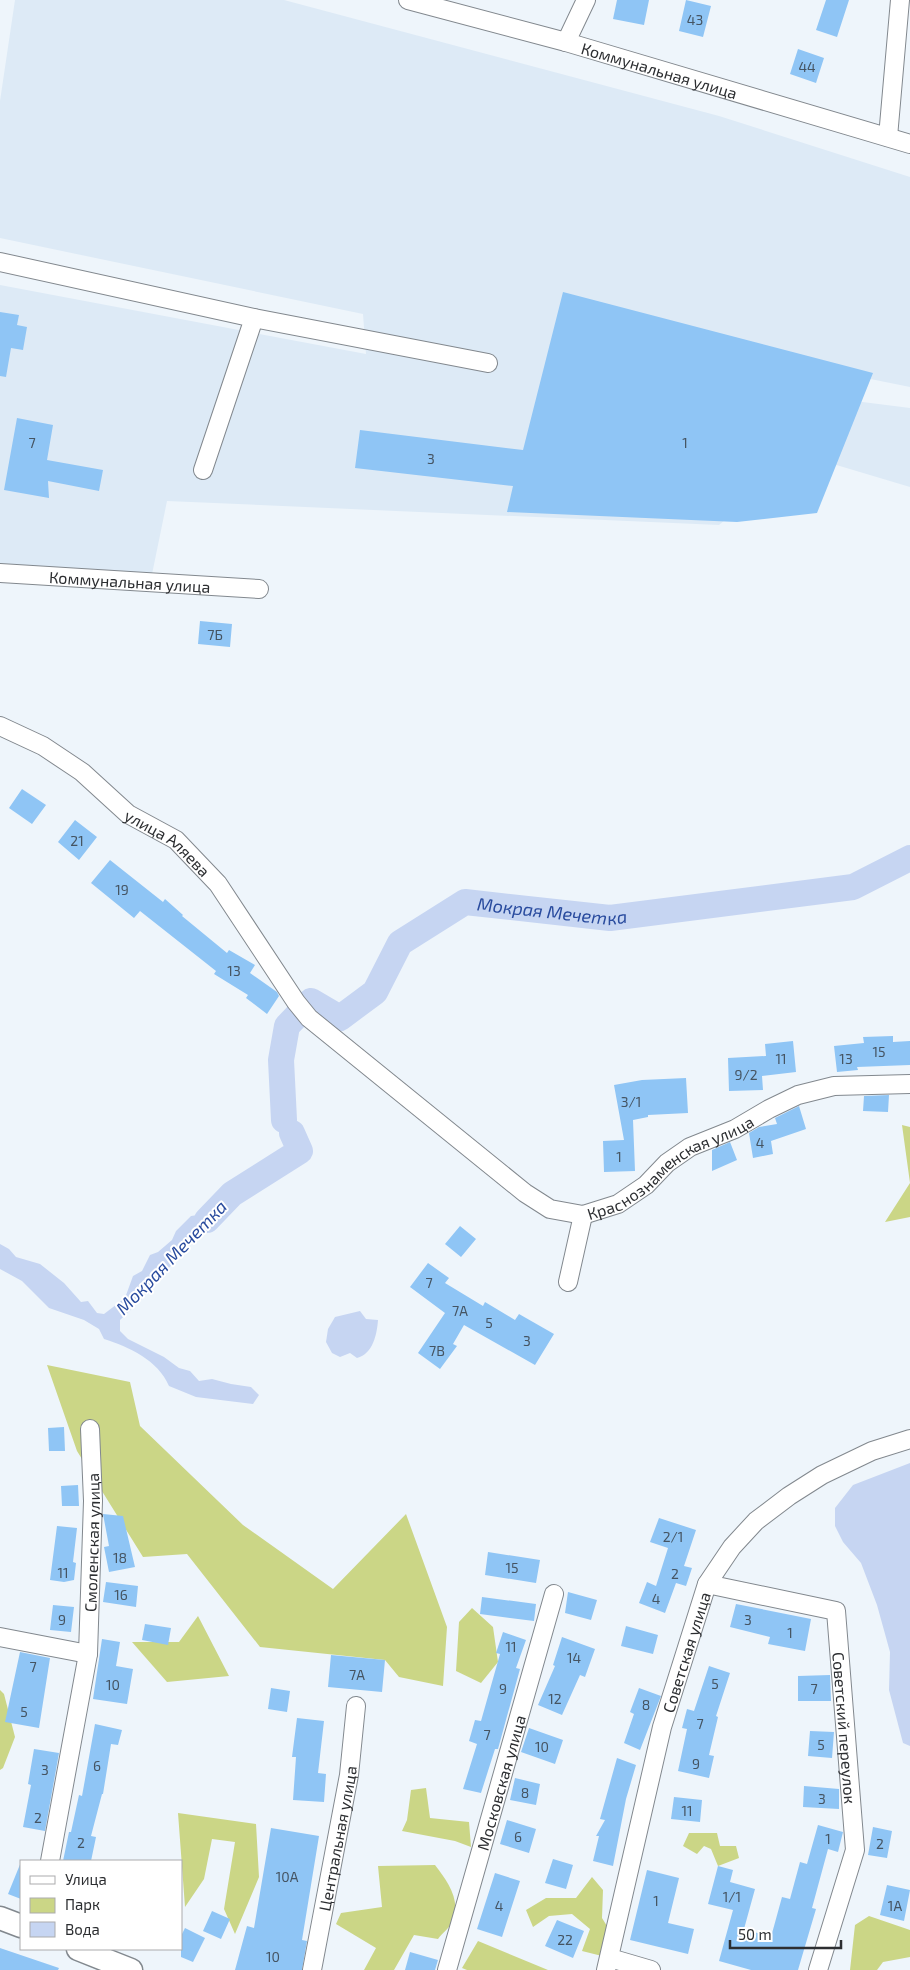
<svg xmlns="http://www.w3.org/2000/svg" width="910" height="1970" viewBox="0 0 910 1970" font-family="'Exo 2',sans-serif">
<rect width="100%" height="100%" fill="#eef5fb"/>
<path fill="#ddeaf6" d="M15,0H284L719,116L910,177V387L831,371L823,397L910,408V487L803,455L719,525L167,501L150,584L0,574V285L366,354L363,314L0,238V101Z"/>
<path fill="#cbd686" d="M902,1125L910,1127V1217L885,1222L910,1183Z
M47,1365L130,1382L140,1426L243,1525L333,1589L406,1514L447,1627L443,1686L399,1677L385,1660L260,1647L187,1554L143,1557L77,1451Z
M472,1608L493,1627L498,1662L481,1683L456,1671L459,1622Z
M198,1616L229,1676L167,1682L132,1642H179Z
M0,1690L4,1694L15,1737L3,1768L0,1770Z
M426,1788L430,1818L469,1822L471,1847L455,1841L402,1831L407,1820L411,1790Z
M178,1813L256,1824L259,1877L235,1934L224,1909L235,1842L212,1839L204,1879L185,1907Z
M689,1833H717L720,1846H736L739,1858L718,1866L711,1849L704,1846L697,1854L683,1846Z
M435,1865C447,1881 461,1899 453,1920C451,1927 442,1933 438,1939L414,1935L394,1970H364L376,1948L336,1924L341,1913L382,1907L378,1866Z
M592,1877L603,1890L602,1918L610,1931V1958L582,1951L590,1929L572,1914L549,1916L533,1927L526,1910L546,1898H576Z
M869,1916L910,1930V1957L883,1962L877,1970H850L855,1925Z
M478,1941L548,1970H467L462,1968Z"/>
<path fill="#c6d5f2" d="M229,1192L234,1200L210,1228L185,1248L175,1262L152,1284L143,1298L120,1320V1331L128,1339L164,1357L179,1368L190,1371L199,1381L212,1379L231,1384L251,1387L259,1395L253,1404L196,1397L169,1386C158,1360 129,1347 104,1339L99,1329L84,1320L49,1308L22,1281L0,1269V1244L9,1249L16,1257L40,1264L64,1283L81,1302L88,1301L97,1313L104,1314L125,1298L133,1276L142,1271L150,1255L158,1252L172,1240L176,1231L191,1216L198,1215L221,1195Z
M360,1311L366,1319L378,1320C377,1334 373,1354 357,1358L350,1353L340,1357L332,1353L326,1342L328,1329L335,1317Z
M910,1463V1746L903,1743L889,1690L890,1652L877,1605L861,1563L843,1542L835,1526V1508L853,1485Z"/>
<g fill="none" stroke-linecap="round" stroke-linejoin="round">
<g stroke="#c6d5f2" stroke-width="26">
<path id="s1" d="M284,1120L281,1060L287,1026L311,1001L340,1018L375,992L400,943L465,902L610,918L853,887L910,858"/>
<path d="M207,1220L232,1194L300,1151L292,1133"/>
</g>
</g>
<path fill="#8fc5f5" d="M617,0H649L644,25L613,19Z
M686,0L711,6L703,37L679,31Z
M826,0H849L837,37L816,30Z
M798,49L824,58L816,83L790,74Z
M563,292L873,373L817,513L737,522L507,512L513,486L355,468L360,430L523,450Z
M0,312L19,315L17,325L27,327L23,350L11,348L6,377L0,376Z
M17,418L53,425L47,460L103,470L99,491L48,481L49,498L4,490Z
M200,621L232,624L230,647L198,644Z
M22,789L46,805L32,824L9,808Z
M75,820L97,837L79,860L58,842Z
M110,860L163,902L165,899L183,915L182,916L227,953L229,950L255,965L250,973L277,992L279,996L267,1014L246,998L248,995L214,974L216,971L140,911L134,918L91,883Z
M893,1036V1042L910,1041V1065L857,1067L858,1070L837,1072L834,1046L864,1043L863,1037Z
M793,1041L796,1072L762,1076L763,1090L729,1091L728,1058L766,1056L765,1044Z
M686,1078L688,1113L648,1115V1117L633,1120L635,1171L604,1172L603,1141L624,1140L614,1085L642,1080Z
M889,1095L888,1112L863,1111L864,1096Z
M799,1106L806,1129L771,1141L773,1154L753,1158L749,1133L759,1127L777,1124L775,1118Z
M730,1142L737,1160L712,1171V1150Z
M460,1226L476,1239L461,1257L445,1244Z
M428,1263L449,1278L445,1283L483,1306L485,1302L515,1320L519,1314L554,1334L535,1365L464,1325L453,1344L457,1346L440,1369L418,1353L445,1313L410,1287Z
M64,1427L65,1451H49L48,1428Z
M78,1485L79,1506H62L61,1486Z
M103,1514L123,1516L135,1567L109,1572L104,1547L109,1546Z
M659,1518L696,1530L684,1566L692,1568L686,1586L676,1583L665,1613L639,1603L647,1582L656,1586L668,1548L650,1542Z
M57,1526L77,1528L73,1562L76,1563L74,1580L64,1582L50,1580Z
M488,1552L540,1560L536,1583L485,1575Z
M106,1582L138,1586L136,1607L103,1602Z
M568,1592L597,1600L591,1620L565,1613Z
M482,1597L536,1604L534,1621L480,1614Z
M736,1604L811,1619L805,1651L768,1644L770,1637L730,1627Z
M53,1605L74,1607L71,1632L50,1630Z
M145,1624L171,1628L168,1645L142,1640Z
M626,1626L658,1635L653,1654L621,1646Z
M503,1632L526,1640L516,1668L520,1669L498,1749H495L481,1793L463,1789L477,1744L469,1741L475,1720L481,1721L500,1654L496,1653Z
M562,1637L595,1649L585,1677L580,1675L562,1715L538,1705L555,1666L553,1665Z
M102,1639L120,1642L116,1666L133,1669L127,1704L93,1699Z
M20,1652L50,1658L39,1728L5,1722Z
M331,1655L385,1660L382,1692L328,1687Z
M709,1666L730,1673L716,1716L718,1717L709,1755L714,1756L709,1778L678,1771L687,1729L682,1728L687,1709L694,1711Z
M830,1675L831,1701H798V1676Z
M271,1688L290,1691L287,1712L268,1709Z
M639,1688L661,1696L640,1750L624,1743L634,1714L630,1712Z
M297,1718L324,1721L318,1773L326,1774L324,1802L293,1800L296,1757H292Z
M95,1724L122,1730L118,1745L111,1744L103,1794H102L91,1836L96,1837L91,1861H63L69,1832H71L79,1795L82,1796Z
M529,1728L563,1740L555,1764L521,1752Z
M810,1731L834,1732L832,1758L808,1756Z
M34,1749L59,1753L45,1831L23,1827L31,1785L28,1784Z
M617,1758L636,1765L626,1799L613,1866L593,1861L599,1836H596L605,1820L600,1819Z
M515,1778L540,1784L536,1805L510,1800Z
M804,1786L839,1789V1809L803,1807Z
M674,1797L702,1800L700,1822L671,1819Z
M507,1820L536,1829L529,1853L500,1844Z
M818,1825L843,1832L838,1852L828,1849L812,1908L816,1909L798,1970H751L719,1961L733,1910L708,1904L718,1866L733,1870L730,1882L755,1889L744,1929L771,1937L782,1897L790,1899L800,1862L807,1864Z
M873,1827L892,1831L887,1858L868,1855Z
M271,1828L319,1836L302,1940L307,1941L302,1970H235L247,1926L254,1928Z
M553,1859L573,1865L566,1889L545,1883Z
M21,1862V1899L8,1894Z
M647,1870L679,1878L668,1923L694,1929L688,1954L630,1940Z
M495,1873L520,1881L502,1937L477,1929Z
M887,1885L910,1890L904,1921L880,1915Z
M212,1911L230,1919L221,1939L203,1931Z
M557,1920L584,1931L573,1958L545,1946Z
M185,1928L205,1938L193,1962L181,1957V1936Z
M0,1948L59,1968L58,1970H0Z
M410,1952L438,1960L435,1970H405Z"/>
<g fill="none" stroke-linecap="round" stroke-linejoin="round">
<defs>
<g id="minor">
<path id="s2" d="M408,0L566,42L910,144"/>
<path d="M566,42L586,0"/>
<path d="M888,137L900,0"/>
<path d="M0,262L254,318L488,363"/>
<path d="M203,470L254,318"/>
<path id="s3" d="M0,573L259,589"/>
<path id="s4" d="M0,726L43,746L82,772L128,814L176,840L218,884L296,1002L309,1018L525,1193L550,1209L583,1215L618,1204L646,1185L667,1163L690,1147L735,1129L769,1109L798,1095L834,1086L910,1084"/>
<path d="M568,1282L583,1215"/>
<path id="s5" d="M707,1584L836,1611L855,1850L818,1970"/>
<path d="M0,1637L88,1654"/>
<path id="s6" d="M50,1861L88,1654L93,1501L90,1429"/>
<path d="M610,1958L651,1970"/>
<path id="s7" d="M312,1970L349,1775L356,1706"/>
<path id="s8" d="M447,1970L554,1594"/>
<path id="s9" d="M606,1970L662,1727L707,1584L732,1547L756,1521L789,1496L822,1475L872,1451L910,1439"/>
</g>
<path id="major" d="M0,1918L21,1926
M78,1949L131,1970"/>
</defs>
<use href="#minor" stroke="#82888e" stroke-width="20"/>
<use href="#major" stroke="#82888e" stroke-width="25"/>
<use href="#minor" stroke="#fff" stroke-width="18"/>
<use href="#major" stroke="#fff" stroke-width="22"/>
</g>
<g text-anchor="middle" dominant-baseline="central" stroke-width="4" stroke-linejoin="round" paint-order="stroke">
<g font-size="14" fill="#455462">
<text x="695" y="19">43</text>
<text x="807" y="66">44</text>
<text x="32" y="442">7</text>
<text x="685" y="442">1</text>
<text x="431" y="458">3</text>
<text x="215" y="634">7Б</text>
<text x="77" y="840">21</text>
<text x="122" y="889">19</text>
<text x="234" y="970">13</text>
<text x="879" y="1051">15</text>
<text x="781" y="1058">11</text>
<text x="846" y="1058">13</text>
<text x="746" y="1074">9/2</text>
<text x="631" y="1101">3/1</text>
<text x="760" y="1142">4</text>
<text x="619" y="1156">1</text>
<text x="429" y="1282">7</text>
<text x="460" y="1310">7А</text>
<text x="489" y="1322">5</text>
<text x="527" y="1340">3</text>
<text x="437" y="1350">7В</text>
<text x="673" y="1536">2/1</text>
<text x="120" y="1557">18</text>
<text x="512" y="1567">15</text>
<text x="63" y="1572">11</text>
<text x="675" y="1573">2</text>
<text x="121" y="1594">16</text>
<text x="656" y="1598">4</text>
<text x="62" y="1619">9</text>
<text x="748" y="1619">3</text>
<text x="790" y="1632">1</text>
<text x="511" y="1646">11</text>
<text x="574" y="1657">14</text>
<text x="33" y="1666">7</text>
<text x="357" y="1674">7А</text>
<text x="715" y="1683">5</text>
<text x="113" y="1684">10</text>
<text x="503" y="1688">9</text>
<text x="814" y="1688">7</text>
<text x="555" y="1698">12</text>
<text x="646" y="1704">8</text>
<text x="24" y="1711">5</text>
<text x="700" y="1723">7</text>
<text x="487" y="1734">7</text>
<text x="821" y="1744">5</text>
<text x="542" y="1746">10</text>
<text x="696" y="1763">9</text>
<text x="97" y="1765">6</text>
<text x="45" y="1769">3</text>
<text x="525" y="1792">8</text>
<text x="822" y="1798">3</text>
<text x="687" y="1810">11</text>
<text x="38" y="1817">2</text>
<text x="518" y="1836">6</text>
<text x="828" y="1838">1</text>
<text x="81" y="1842">2</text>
<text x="880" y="1843">2</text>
<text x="287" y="1876">10А</text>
<text x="732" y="1896">1/1</text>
<text x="656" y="1900">1</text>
<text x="499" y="1905">4</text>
<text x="895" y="1905">1А</text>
<text x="565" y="1939">22</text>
<text x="273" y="1956">10</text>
</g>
<g font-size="16" fill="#2c2e31" stroke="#fff">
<text stroke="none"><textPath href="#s2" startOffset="261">Коммунальная улица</textPath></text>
<text stroke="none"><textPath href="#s3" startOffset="130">Коммунальная улица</textPath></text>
<text stroke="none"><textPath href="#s4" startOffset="206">улица Аляева</textPath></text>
<text stroke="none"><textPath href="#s4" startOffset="876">Краснознаменская улица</textPath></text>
<text stroke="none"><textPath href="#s6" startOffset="322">Смоленская улица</textPath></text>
<text stroke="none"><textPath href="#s9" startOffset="328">Советская улица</textPath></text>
<text stroke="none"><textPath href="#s5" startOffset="249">Советский переулок</textPath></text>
<text stroke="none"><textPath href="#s8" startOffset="195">Московская улица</textPath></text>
<text stroke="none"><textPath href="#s7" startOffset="134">Центральная улица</textPath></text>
</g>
<g font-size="18" font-style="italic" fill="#294b9e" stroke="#fff">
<text stroke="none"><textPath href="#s1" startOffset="426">Мокрая Мечетка</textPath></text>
<text transform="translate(171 1257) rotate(-46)">Мокрая Мечетка</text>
</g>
</g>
<rect x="20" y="1860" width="162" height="90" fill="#ffffff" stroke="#ababad"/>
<rect x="30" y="1876" width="25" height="8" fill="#ffffff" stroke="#ababad"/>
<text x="65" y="1885" font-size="15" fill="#2c2e31">Улица</text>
<rect x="30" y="1898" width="25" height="15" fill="#cbd686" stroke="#ababad"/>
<text x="65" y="1910" font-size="15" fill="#2c2e31">Парк</text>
<rect x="30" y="1922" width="25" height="15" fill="#c6d5f2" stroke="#ababad"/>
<text x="65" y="1935" font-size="15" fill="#2c2e31">Вода</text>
<path d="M730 1940v8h111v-8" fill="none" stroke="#2c2e31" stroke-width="2.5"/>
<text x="738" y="1940" font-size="15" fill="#2c2e31" stroke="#ffffff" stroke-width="4" paint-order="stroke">50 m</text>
</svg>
